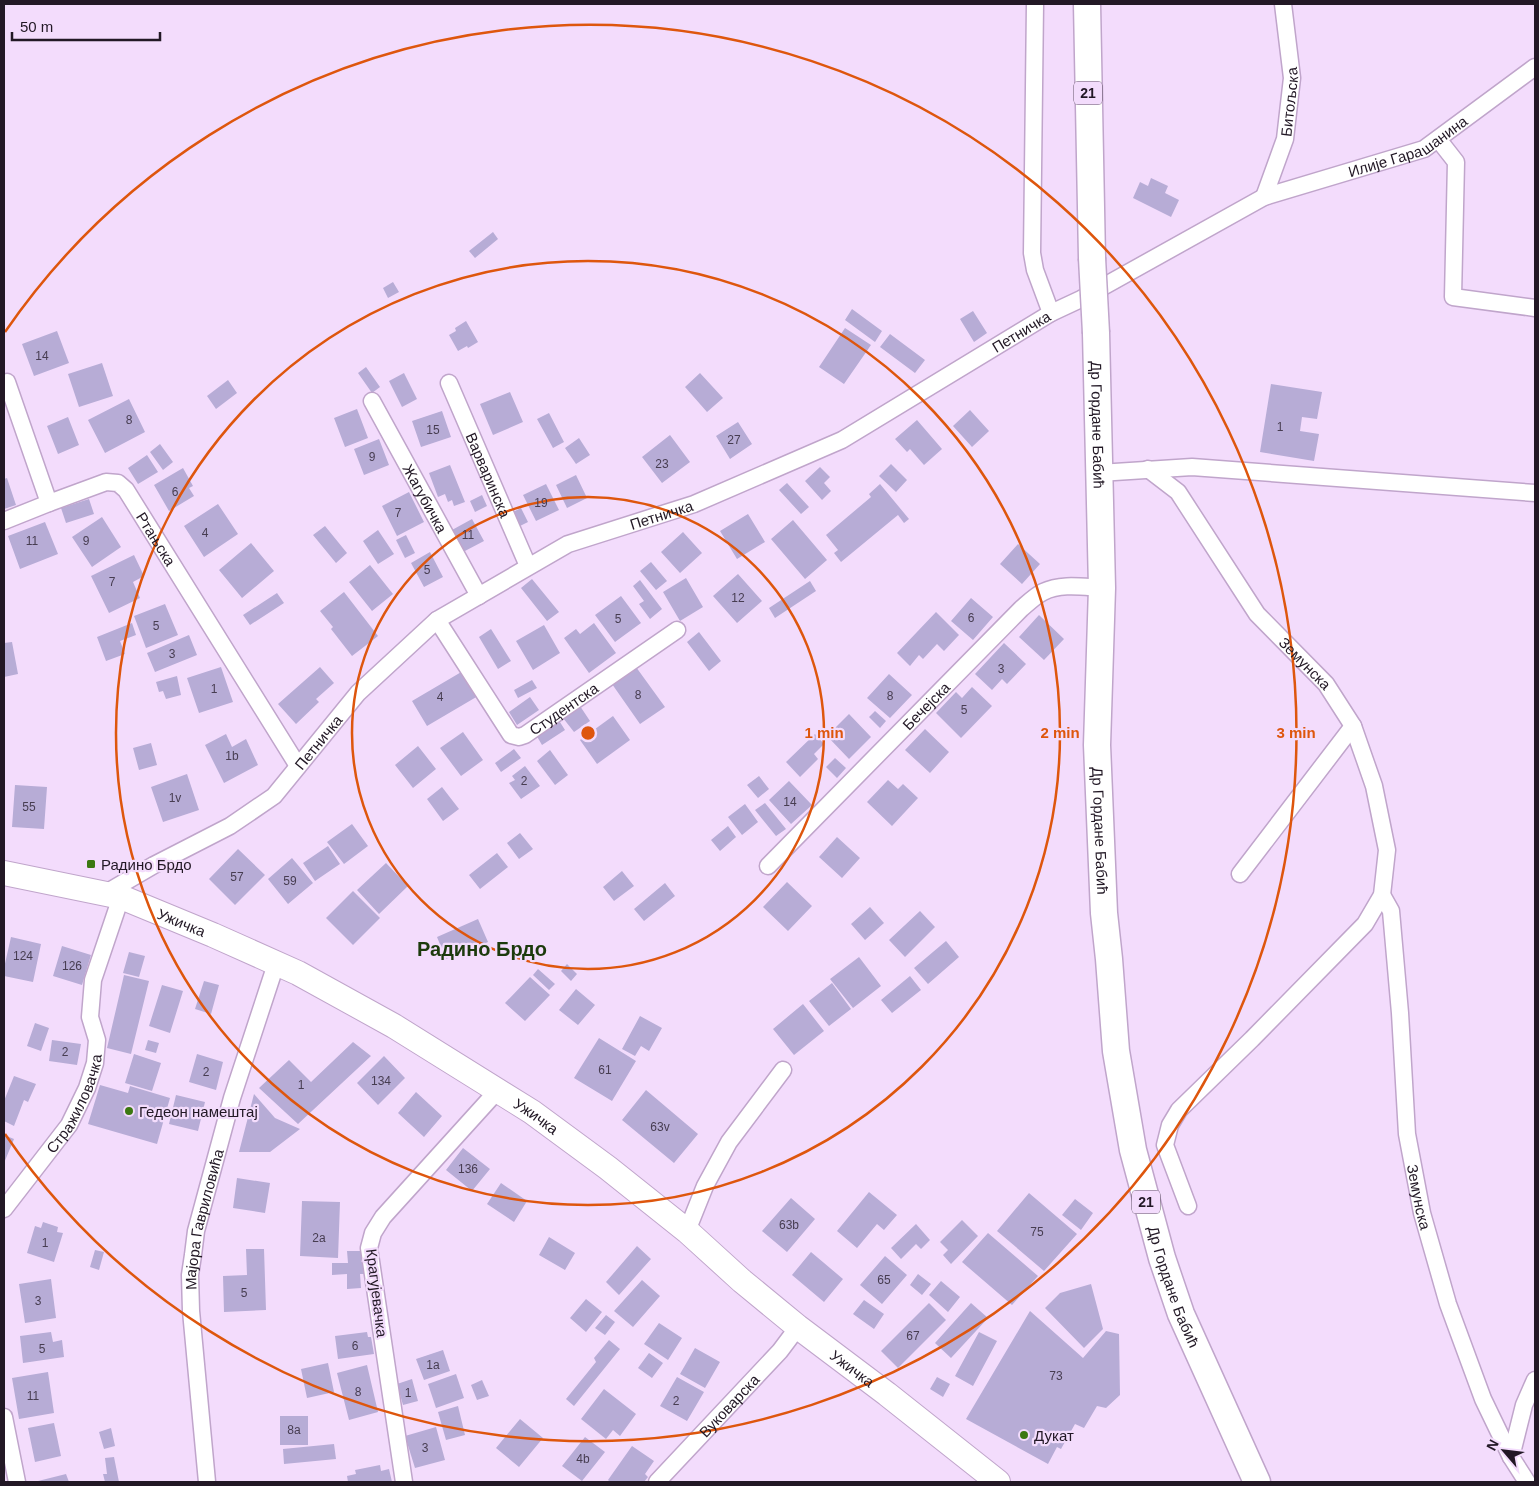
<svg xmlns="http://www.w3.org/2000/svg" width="1539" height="1486" viewBox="0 0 1539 1486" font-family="Arial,sans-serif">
<rect width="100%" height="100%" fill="#f3dcfc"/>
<path fill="#b7acd6" d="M1151,178L1168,186L1165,193L1179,200L1171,217L1133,198L1140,182L1148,186Z
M493,232L498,239L475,258L469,251Z
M393,282L399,292L388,298L383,288Z
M852,309L882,331L875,342L845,320Z
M973,311L987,333L974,342L960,319Z
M466,321L478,342L468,348L467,346L458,351L449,335L456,331L455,328Z
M845,328L871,345L844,384L819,367Z
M57,331L69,363L34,376L22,344Z
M890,334L925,360L915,373L880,347Z
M102,363L113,396L79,407L68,374Z
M366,367L380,387L372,393L358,373Z
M404,373L417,399L402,407L389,381Z
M700,373L723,398L707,412L685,387Z
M228,380L237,393L216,409L207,396Z
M1271,384L1322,392L1317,419L1302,417L1300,431L1319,434L1314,461L1260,452Z
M510,392L523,422L493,435L480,404Z
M129,399L145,432L105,453L88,420Z
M357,409L368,438L345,447L334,418Z
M970,410L989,431L972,447L953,426Z
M442,411L451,437L421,447L412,421Z
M549,413L564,442L553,448L537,419Z
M68,417L79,445L58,454L47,426Z
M917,420L942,449L924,465L910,449L907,452L895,439Z
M738,422L752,444L730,459L716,436Z
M670,435L690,462L662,483L642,457Z
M579,438L590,455L576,464L565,448Z
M379,439L389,465L364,475L354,449Z
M160,444L173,462L163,470L150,452Z
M147,455L158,472L138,484L128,468Z
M891,464L907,480L896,492L879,476Z
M450,465L465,502L454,506L452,500L448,502L445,494L438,497L429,473Z
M820,467L830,477L824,483L831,491L822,500L805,481Z
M183,468L193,486L189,488L194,496L169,511L154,485Z
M576,475L587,498L567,508L556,485Z
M7,478L16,505L4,509V479Z
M787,483L809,507L801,514L779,490Z
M546,484L559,510L536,521L523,495Z
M880,484L909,519L904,523L898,515L841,562L834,553L838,550L826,535L871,497L869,494Z
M409,492L424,522L397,536L382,506Z
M482,495L487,506L475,512L470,501Z
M89,499L94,514L66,523L61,508Z
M218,504L238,534L204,557L184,526Z
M521,508L528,522L518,527L511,513Z
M748,514L765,542L737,559L720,531Z
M102,517L121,547L92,567L72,537Z
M472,519L484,541L463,552L452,530Z
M793,520L827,560L805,579L771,539Z
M45,522L58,554L20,569L8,536Z
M325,526L347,553L336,563L313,535Z
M378,530L394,554L378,564L363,541Z
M683,532L702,553L680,573L661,552Z
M406,535L415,553L405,558L396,540Z
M251,543L274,571L242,598L219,570Z
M1018,544L1040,564L1022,584L1000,564Z
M430,552L443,577L424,587L411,563Z
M134,555L144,576L133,582L140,598L109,613L91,576Z
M651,562L667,581L656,590L640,571Z
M370,565L393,594L372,611L349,582Z
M738,574L762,601L737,623L713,596Z
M686,578L703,607L680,621L663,592Z
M532,579L559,612L547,621L521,588Z
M640,580L662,609L650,619L639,604L644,601L633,586Z
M810,581L816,591L775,618L769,608Z
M344,592L378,636L352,656L331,629L333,627L320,611Z
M277,593L284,603L250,625L243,615Z
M621,596L641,623L615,642L595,615Z
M971,598L993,617L973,640L951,621Z
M165,604L178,635L146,648L134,616Z
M936,612L959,635L944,651L937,644L923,659L919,655L910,666L897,653Z
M1039,615L1064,639L1044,660L1019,637Z
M132,623L136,635L120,641L125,654L106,661L97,637Z
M594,623L616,653L589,673L564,638L576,629L580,634Z
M544,625L560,653L533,670L516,641Z
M491,629L511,661L498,669L479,637Z
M699,632L721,661L709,671L687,642Z
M189,635L197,655L155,672L147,653Z
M12,642L18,674L4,677V643Z
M1004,643L1026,664L1007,684L1002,679L992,690L975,674Z
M221,667L233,702L199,713L187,678Z
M320,667L334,683L316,699L319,702L296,724L278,704Z
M636,667L665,707L640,724L612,684Z
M463,671L478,696L427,726L412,701Z
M889,674L912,695L890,718L867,698Z
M177,676L181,695L166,699L163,691L159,692L156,682Z
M532,680L537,688L518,698L514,690Z
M972,687L992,706L961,738L936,713L956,692L962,698Z
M530,697L539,710L517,725L509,712Z
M580,706L590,721L574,732L563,718Z
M875,711L886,721L880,728L869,717Z
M849,714L871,737L849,759L827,736Z
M613,716L630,740L597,764L580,740Z
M558,719L565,730L542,745L535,733Z
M925,729L949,752L930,773L905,750Z
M463,732L483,760L461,776L440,748Z
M226,734L232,747L246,739L258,765L224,783L205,745Z
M815,734L824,744L814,754L818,759L800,777L786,762Z
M151,743L157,765L139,770L133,748Z
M418,746L436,769L413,788L395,765Z
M514,749L521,758L501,772L495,763Z
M550,750L568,775L555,785L537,761Z
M835,758L846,768L837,778L826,767Z
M525,766L540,786L521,799L509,783L515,780L512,776Z
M187,774L199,810L163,822L151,787Z
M759,776L769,789L758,798L747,785Z
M888,780L898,789L903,784L918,798L892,826L867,802Z
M789,781L812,805L791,824L769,800Z
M15,785L47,787L44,829L12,827Z
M442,787L459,809L443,821L427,799Z
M765,803L786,829L776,836L755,810Z
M745,804L758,822L742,835L728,817Z
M352,824L368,846L344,864L327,842Z
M728,826L736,837L720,851L711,840Z
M520,833L533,849L519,859L507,843Z
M837,837L860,858L842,878L819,857Z
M328,846L340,864L315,881L303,863Z
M238,849L265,875L235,905L209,879Z
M497,853L508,867L480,889L469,875Z
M292,858L313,883L288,904L268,879Z
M386,863L408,886L379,914L357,890Z
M622,871L634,886L614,901L603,887Z
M787,882L812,906L788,931L763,907Z
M665,883L675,896L644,921L634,909Z
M353,891L380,918L353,945L326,918Z
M870,907L884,923L865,940L851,924Z
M920,911L935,927L905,957L889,940Z
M478,919L488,942L446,959L437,937Z
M11,937L41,944L33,982L4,976V968Z
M946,941L959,957L928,984L914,968Z
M62,946L91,955L82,985L53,976Z
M129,952L145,956L139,977L123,973Z
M859,957L881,986L853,1008L830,979Z
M567,964L577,974L571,981L561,971Z
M538,969L555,984L549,990L533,975Z
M124,975L149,981L131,1054L107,1048Z
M910,976L921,990L892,1013L881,1000Z
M530,977L550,995L525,1021L505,1003Z
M204,981L219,985L211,1014L195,1009Z
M832,983L851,1009L829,1026L809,1001Z
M162,985L183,991L170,1033L149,1026Z
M576,989L595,1005L578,1025L559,1010Z
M803,1004L824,1031L794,1055L773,1029Z
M640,1016L662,1028L649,1051L641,1046L635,1056L622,1049Z
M35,1023L49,1028L41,1051L27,1046Z
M599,1038L636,1061L612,1101L574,1078Z
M52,1040L81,1044L77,1065L49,1061Z
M148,1040L159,1043L156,1053L145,1050Z
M353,1042L371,1056L298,1124L259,1088L289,1060L311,1082Z
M134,1054L161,1063L152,1091L125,1083Z
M197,1054L223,1062L216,1090L189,1082Z
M384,1056L405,1078L378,1105L357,1083Z
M14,1076L36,1084L28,1102L24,1100L14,1126L4,1121V1101Z
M100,1085L128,1093L130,1086L170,1098L157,1144L88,1124Z
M646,1090L698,1134L674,1163L622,1120Z
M416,1092L442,1116L424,1137L398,1113Z
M254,1094L275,1118L300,1129L270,1152H239Z
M176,1095L205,1102L198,1131L169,1124Z
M4,1135L14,1139L4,1163Z
M463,1148L490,1169L472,1191L446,1170Z
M237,1178L270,1183L265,1213L233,1208Z
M501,1183L527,1201L514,1222L487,1204Z
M869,1192L897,1215L884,1230L877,1224L857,1248L837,1231Z
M1029,1193L1077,1234L1044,1271L997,1231Z
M791,1198L815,1219L787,1252L762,1231Z
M1075,1199L1093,1213L1081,1230L1062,1215Z
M302,1201L340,1202L338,1258L300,1256Z
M962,1220L978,1236L951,1264L943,1255L948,1250L940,1242Z
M43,1222L58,1227L57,1232L63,1233L54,1262L27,1253L35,1226L41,1228Z
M916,1224L930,1240L921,1249L916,1244L901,1259L891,1248Z
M988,1233L1038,1276L1012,1305L962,1262Z
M549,1237L575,1253L565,1270L539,1255Z
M637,1246L651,1259L619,1295L606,1282Z
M246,1249H264L266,1310L224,1312L223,1276L247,1275Z
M95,1250L104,1252L99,1270L90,1267Z
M347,1251H361V1262H365V1274H360L361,1288L347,1289V1274L332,1275V1263H348Z
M811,1252L843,1279L824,1302L792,1275Z
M885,1256L907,1275L882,1304L860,1285Z
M918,1274L931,1284L922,1295L910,1285Z
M51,1279L56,1318L25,1323L19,1284Z
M642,1280L660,1296L633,1327L614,1311Z
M941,1281L960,1297L948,1312L929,1295Z
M1091,1284L1103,1329L1084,1348L1045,1308L1060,1293Z
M586,1299L602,1312L586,1332L570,1318Z
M864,1300L884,1314L874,1329L853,1314Z
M929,1303L946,1320L898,1368L881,1351Z
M971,1303L988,1318L951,1358L935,1343Z
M1030,1311L1083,1358L1106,1331L1119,1334L1120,1395L1106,1408L1097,1406L1084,1428L1075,1424L1061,1449L1057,1447L1048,1464L966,1419Z
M606,1315L615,1322L605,1335L595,1328Z
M659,1323L682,1338L668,1360L644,1344Z
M51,1332L53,1342L62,1340L64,1357L23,1363L20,1336Z
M367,1332L368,1337H371L374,1354L338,1359L335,1336Z
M979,1332L997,1341L973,1386L955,1376Z
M609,1340L620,1349L574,1406L566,1399L596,1362L594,1358Z
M695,1348L720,1362L705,1388L680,1374Z
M443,1350L450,1371L424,1380L416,1359Z
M649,1353L663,1363L652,1378L638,1368Z
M328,1363L334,1392L307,1398L301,1369Z
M367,1365L378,1412L349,1420L337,1373Z
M48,1372L54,1413L19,1419L12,1378Z
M456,1374L464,1398L436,1408L428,1384Z
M677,1377L704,1392L687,1421L660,1406Z
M937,1377L950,1384L943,1397L930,1389Z
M412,1379L418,1401L403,1405L397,1384Z
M482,1380L489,1396L477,1400L471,1385Z
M604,1389L636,1414L620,1436L613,1430L606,1439L581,1419Z
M458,1406L465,1435L446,1440L438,1412Z
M280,1416H308V1445H280Z
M520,1419L543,1438L519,1467L496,1448Z
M54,1423L61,1456L35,1462L28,1428Z
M436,1427L445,1460L415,1468L405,1436Z
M111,1428L115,1446L104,1449L99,1432Z
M585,1437L605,1452L582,1481L562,1466Z
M334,1444L336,1459L284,1464L283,1449Z
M632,1446L654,1461L645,1474L648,1477L644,1482H610L608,1480Z
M114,1457L119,1482H105L103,1474H107L105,1458Z
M380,1465L381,1471L389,1469L392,1482H348L347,1476L356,1474L355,1470Z
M66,1474L69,1482H39L38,1481Z"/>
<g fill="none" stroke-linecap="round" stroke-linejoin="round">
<defs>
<g id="minor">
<path d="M1035,4L1032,253L1035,270L1051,313"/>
<path d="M1438,139L1456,162L1453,297L1535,308"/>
<path id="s1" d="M1264,197L1285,139L1292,78L1283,4"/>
<path id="s2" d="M7,382L49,503L106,482L118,483L126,490L298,766"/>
<path id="s3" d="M449,383L528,566"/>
<path id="s4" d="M372,401L479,596"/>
<path id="s5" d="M1148,469L1178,492L1257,614L1326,684L1353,726L1374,786L1387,850L1382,895L1365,924L1252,1039L1179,1110L1170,1125L1165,1145L1188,1206"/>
<path d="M1099,473L1192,467L1535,493"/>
<path d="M4,521L49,503"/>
<path id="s6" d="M437,620L511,735L519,737L525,735L677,630"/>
<path id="s7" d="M768,866L1021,609C1028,603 1035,596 1043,592C1061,583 1083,587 1102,588"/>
<path d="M1240,874L1353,726"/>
<path id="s8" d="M106,893L154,865L230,826L274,796L358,693L437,620L568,544L694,504L842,440L1051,313L1081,299L1264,197L1424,149L1535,67"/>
<path id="s9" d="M1382,895L1391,911L1400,1013L1407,1134L1422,1213L1448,1304L1483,1399L1511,1457L1527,1482"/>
<path id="s10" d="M4,1209L69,1125L87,1088L95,1063L97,1040L90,1017L93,980L121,897"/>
<path d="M687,1231L705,1186L729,1142L783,1070"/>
<path d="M4,1417L17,1482"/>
<path d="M1511,1457L1524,1405L1535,1380"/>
<path id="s11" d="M207,1482L191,1311L190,1275L193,1255L196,1231L232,1098L276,964"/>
<path d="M404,1482L369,1248L373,1233L383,1217L498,1090"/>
<path id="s12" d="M657,1482L780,1351L798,1327"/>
</g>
<g id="secondary">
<path id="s13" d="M4,873L121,897L213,935L298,973L394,1026L532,1112L608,1168L687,1231L742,1281L798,1327L887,1394L998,1482"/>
</g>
<g id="primary">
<path d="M1087,4L1092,258"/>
<path id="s14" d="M1096,333L1102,588L1097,745L1104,913L1109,959L1116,1051L1133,1150L1162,1258L1181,1314L1257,1482"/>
</g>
</defs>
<use href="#minor" stroke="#c0a5cb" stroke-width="19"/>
<use href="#secondary" stroke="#c0a5cb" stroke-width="26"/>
<use href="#primary" stroke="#c0a5cb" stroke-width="29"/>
<use href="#minor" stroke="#fff" stroke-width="16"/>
<use href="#secondary" stroke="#fff" stroke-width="24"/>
<use href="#primary" stroke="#fff" stroke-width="26"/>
<defs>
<path id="primary-bridge" d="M1092,258L1096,333"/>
</defs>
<use href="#primary-bridge" stroke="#c0a5cb" stroke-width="29" stroke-linecap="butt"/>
<use href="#primary-bridge" stroke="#fff" stroke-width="26"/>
</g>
<g fill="none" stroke="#de560d" stroke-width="2.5">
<circle cx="588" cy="733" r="236"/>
<circle cx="588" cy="733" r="472"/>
<path d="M5 332A708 708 0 1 1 5 1134"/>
</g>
<g fill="#3b7811" stroke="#f3dcfc" stroke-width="2">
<rect x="86" y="859" width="10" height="10" rx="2.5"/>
<circle cx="129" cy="1111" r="5"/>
<circle cx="1024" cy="1435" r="5"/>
</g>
<g text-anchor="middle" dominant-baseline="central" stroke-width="4.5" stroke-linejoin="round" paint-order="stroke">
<g font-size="12" fill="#473d51">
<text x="42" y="356">14</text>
<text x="129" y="420">8</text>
<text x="1280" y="427">1</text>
<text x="433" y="430">15</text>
<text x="734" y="440">27</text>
<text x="372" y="457">9</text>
<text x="662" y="464">23</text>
<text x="175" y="492">6</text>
<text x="541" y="503">19</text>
<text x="398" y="513">7</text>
<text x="205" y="533">4</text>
<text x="468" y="535">11</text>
<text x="32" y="541">11</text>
<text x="86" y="541">9</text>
<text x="427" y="570">5</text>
<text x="112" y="582">7</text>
<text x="738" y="598">12</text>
<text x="971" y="618">6</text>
<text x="618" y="619">5</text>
<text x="156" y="626">5</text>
<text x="172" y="654">3</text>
<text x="1001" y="669">3</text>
<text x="214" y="689">1</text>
<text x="638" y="695">8</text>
<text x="890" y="696">8</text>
<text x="440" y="697">4</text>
<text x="964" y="710">5</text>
<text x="232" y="756">1b</text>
<text x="524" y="781">2</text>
<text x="175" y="798">1v</text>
<text x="790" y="802">14</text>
<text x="29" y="807">55</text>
<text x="237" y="877">57</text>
<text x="290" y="881">59</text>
<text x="23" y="956">124</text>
<text x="72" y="966">126</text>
<text x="65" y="1052">2</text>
<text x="605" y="1070">61</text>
<text x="206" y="1072">2</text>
<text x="381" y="1081">134</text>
<text x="301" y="1085">1</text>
<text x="660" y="1127">63v</text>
<text x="468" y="1169">136</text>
<text x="789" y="1225">63b</text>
<text x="1037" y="1232">75</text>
<text x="319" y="1238">2a</text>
<text x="45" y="1243">1</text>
<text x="884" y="1280">65</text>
<text x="244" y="1293">5</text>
<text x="38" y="1301">3</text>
<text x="913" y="1336">67</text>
<text x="355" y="1346">6</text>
<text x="42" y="1349">5</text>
<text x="433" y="1365">1a</text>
<text x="1056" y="1376">73</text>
<text x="358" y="1392">8</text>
<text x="408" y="1393">1</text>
<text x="33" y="1396">11</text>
<text x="676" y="1401">2</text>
<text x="294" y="1430">8a</text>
<text x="425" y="1448">3</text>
<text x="583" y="1459">4b</text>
</g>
<g fill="#f3dcfc" stroke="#615366" stroke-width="1">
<rect x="1074" y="81.5" width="28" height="23" rx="4"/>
<rect x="1132" y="1190.5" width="28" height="23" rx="4"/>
</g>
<g font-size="14" font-weight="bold" fill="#221825">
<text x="1088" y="93">21</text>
<text x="1146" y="1202">21</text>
</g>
<g font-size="15" fill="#221825" stroke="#f3dcfc">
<text stroke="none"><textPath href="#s1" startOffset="99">Битољска</textPath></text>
<text stroke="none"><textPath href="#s8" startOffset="1520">Илије Гарашанина</textPath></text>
<text stroke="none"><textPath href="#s8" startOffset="1089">Петничка</textPath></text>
<text stroke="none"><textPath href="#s14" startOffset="92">Др Гордане Бабић</textPath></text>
<text stroke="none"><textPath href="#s3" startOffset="100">Варваринска</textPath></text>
<text stroke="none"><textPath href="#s4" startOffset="111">Жагубичка</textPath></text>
<text stroke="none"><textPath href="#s8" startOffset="684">Петничка</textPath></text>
<text stroke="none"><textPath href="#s2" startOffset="269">Ртањска</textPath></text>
<text stroke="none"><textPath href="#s5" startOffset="252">Земунска</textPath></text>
<text stroke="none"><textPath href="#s7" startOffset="225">Бечејска</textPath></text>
<text stroke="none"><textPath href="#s6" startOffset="198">Студентска</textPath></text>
<text stroke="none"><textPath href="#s8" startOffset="264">Петничка</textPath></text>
<text stroke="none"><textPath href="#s14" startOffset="498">Др Гордане Бабић</textPath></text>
<text stroke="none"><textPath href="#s13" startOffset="185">Ужичка</textPath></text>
<text stroke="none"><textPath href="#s10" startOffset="128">Стражиловачка</textPath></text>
<text stroke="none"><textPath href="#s13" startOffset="590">Ужичка</textPath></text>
<text stroke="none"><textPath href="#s9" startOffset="306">Земунска</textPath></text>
<text stroke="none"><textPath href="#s11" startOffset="265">Мајора Гавриловића</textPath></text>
<text stroke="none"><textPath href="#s14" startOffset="962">Др Гордане Бабић</textPath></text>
<text transform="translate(377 1293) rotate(83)">Крагујевачка</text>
<text stroke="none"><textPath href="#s13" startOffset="995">Ужичка</textPath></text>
<text stroke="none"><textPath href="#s12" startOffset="105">Вуковарска</textPath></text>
</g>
<g font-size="15" fill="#221825" stroke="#f3dcfc" text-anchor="start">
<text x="101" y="864">Радино Брдо</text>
<text x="139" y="1111">Гедеон намештај</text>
<text x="1034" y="1435">Дукат</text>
</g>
<g font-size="20" font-weight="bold" fill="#1c3a0c" stroke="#f3dcfc">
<text x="482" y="949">Радино Брдо</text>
</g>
</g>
<circle cx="588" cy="733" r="8" fill="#de560d" stroke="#f3dcfc" stroke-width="2.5"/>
<g font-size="15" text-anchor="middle" font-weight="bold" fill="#de560d" stroke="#f3dcfc" stroke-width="4.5" stroke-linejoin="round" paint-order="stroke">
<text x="824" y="738">1 min</text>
<text x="1060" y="738">2 min</text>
<text x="1296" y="738">3 min</text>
</g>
<rect width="1539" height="1486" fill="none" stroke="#221825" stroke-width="10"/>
<g transform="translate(1504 1451) rotate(298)" stroke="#f3dcfc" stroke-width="4" paint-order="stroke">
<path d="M0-4L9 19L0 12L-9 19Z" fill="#221825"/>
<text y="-8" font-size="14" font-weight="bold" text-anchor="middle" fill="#221825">N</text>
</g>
<path d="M12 32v8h148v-8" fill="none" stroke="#221825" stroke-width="2.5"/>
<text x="20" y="32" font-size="15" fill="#221825" stroke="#f3dcfc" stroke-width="4" paint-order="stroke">50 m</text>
</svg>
